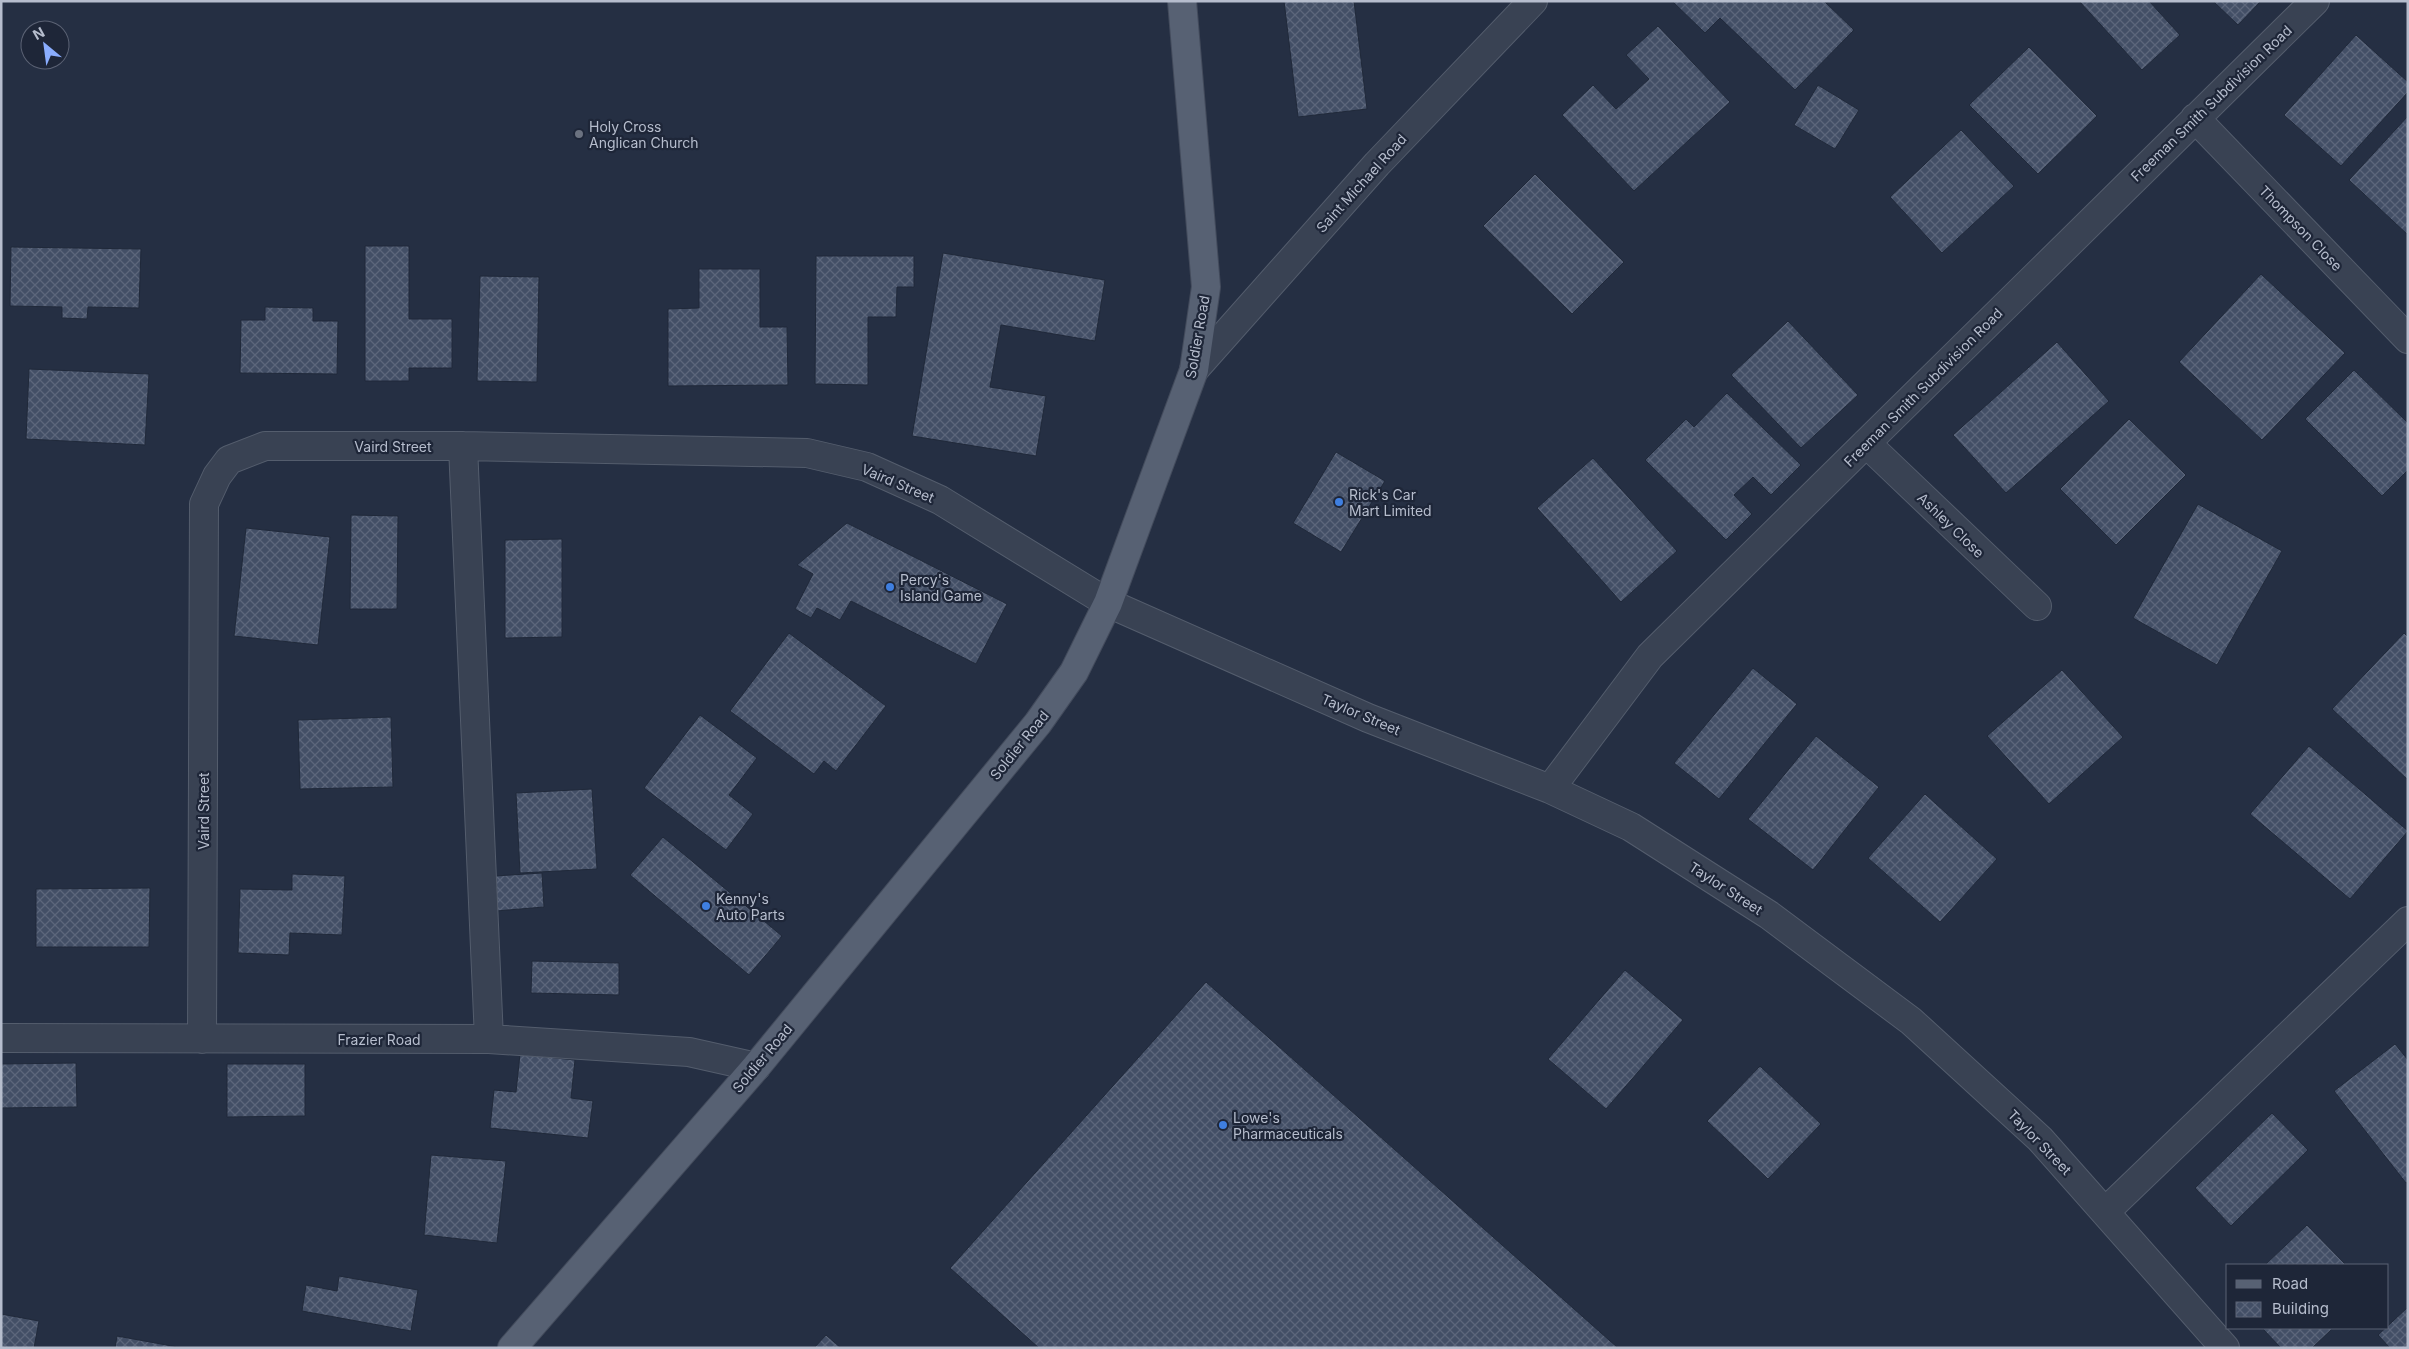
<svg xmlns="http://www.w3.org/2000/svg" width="2409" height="1349" viewBox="0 0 2409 1349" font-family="Inter,sans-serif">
<defs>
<pattern id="building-cross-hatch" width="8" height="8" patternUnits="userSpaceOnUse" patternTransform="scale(1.25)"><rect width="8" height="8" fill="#434f66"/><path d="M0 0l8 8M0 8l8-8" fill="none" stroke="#5c667b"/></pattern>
</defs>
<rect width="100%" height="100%" fill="#252f43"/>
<path fill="url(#building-cross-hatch)" stroke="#20293a" d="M1284,1H1354L1367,109L1298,117Z
M1672,1H1824L1854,30L1795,90L1720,18L1705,33Z
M2079,1H2149L2180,35L2142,70Z
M2213,1H2261L2238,25Z
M1658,26L1730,102L1634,191L1562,115L1593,85L1616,109L1649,79L1626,55Z
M2356,35L2408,82V92L2341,166L2284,115Z
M2029,47L2097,116L2038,174L1969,105Z
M1818,85L1859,110L1835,149L1794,125Z
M2408,116V235L2349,180Z
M1961,130L2014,186L1942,253L1890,197Z
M1535,174L1624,262L1572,314L1483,226Z
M365,246H409V319H452V368H409V381H365Z
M11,247L141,249L139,308L88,307L87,319L62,318V307L10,306Z
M943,253L1105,280L1095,341L1001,325L990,387L1046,396L1036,456L912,436Z
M816,256H914V287H897L896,317H868V385L815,384Z
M699,269H760V327H787L788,385L668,386V309L699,308Z
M2261,274L2345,353L2262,440L2179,362Z
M480,276L539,277L537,382L477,381Z
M265,307L313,308V321H338L337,374L240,373L241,320H265Z
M1788,321L1858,395L1801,448L1731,375Z
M2057,342L2109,401L2006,493L1953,435Z
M29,369L149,374L145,445L26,439Z
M2354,370L2408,423V470L2382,496L2305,419Z
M1727,393L1801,465L1771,495L1753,477L1734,495L1752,514L1726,540L1645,460L1686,419L1694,427Z
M2129,419L2186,475L2116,545L2060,489Z
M1336,452L1385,481L1341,552L1293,523Z
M1593,458L1677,551L1621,602L1537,508Z
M2198,504L2282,551L2217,665L2133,618Z
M351,515L398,516L397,609H350Z
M847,523L1007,604L976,664L851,601L840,620L817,608L811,618L795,609L813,574L797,565Z
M246,528L330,537L318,645L234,636Z
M562,539V637L505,638V540Z
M789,633L886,706L836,771L824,761L814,774L730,711Z
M2404,633L2408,637V780L2332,709Z
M1753,668L1797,704L1719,799L1674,763Z
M2062,670L2123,737L2049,804L1987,736Z
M700,715L757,758L729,795L753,814L726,850L644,788Z
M391,717L393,787L300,789L298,720Z
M1816,736L1879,787L1813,870L1748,819Z
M2309,746L2408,831L2350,899L2250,814Z
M592,789L597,869L520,873L516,793Z
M1925,794L1997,859L1940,922L1868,858Z
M663,837L782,936L749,975L630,875Z
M542,873L544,907L496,911L495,876Z
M292,874L345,876L342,935L290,933L289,955L238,953L240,889L292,890Z
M150,888L149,947H36V889Z
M532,961L619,963V995L531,993Z
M1625,970L1683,1020L1606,1109L1548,1059Z
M1206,982L1618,1348H1039L950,1268Z
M2395,1044L2408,1060V1182L2406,1183L2334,1091Z
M520,1054L575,1060L571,1098L593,1101L588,1138L490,1128L494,1090L516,1092Z
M76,1063L77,1107L1,1108V1064Z
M227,1064H305V1116L227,1117Z
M1760,1066L1821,1124L1768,1179L1707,1121Z
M2272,1113L2308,1150L2231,1226L2195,1188Z
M431,1155L506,1161L497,1243L424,1235Z
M2307,1225L2346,1265H2265Z
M339,1276L418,1290L411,1331L302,1311L306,1285L337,1291Z
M2408,1307V1348H2390L2378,1335Z
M1,1314L39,1321L34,1348H1Z
M2262,1328H2333L2312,1348H2281Z
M826,1335L841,1348H814Z
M117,1336L183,1348H115Z"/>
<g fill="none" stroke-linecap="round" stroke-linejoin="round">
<defs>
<path id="minor" d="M2195,118L2408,339
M1194,370L1377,164L1533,1
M1866,443L2037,606
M463,446L489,1039
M1550,789L1650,656L2315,1
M1,1038L489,1039L689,1052L756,1067
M202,1039L204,504L217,476L229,460L265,446H463L807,453L867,467L940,500L1108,603L1368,718L1550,789L1631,827L1769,915L1911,1021L2040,1139L2225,1348
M2105,1212L2408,921"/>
<path id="major" d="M512,1348L756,1067L1038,723L1074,672L1108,603L1194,370L1206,287L1182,1"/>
</defs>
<use href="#minor" stroke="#545d6d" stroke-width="30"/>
<use href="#major" stroke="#434b5c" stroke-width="30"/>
<use href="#minor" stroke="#394253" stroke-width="28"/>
<use href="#major" stroke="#576173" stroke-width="28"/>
</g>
<circle fill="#6b7280" stroke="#1e2638" stroke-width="2" cx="579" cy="134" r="5"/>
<g fill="#3f7fe0" stroke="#1e2638" stroke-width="2">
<circle cx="1339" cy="502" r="5"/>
<circle cx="890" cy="587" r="5"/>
<circle cx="706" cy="906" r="5"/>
<circle cx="1223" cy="1125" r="5"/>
</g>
<g text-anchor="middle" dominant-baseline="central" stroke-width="4.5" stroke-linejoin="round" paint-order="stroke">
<g font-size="14" fill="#b6bdcd" stroke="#1e2638">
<text transform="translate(2211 103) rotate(-44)">Freeman Smith Subdivision Road</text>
<text transform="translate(1361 183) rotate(-48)">Saint Michael Road</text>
<text transform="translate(2301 228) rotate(46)">Thompson Close</text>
<text transform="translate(1197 337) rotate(-80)">Soldier Road</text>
<text transform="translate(1923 387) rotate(-45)">Freeman Smith Subdivision Road</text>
<text x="393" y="446">Vaird Street</text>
<text transform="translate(898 483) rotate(23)">Vaird Street</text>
<text transform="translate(1951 525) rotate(44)">Ashley Close</text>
<text transform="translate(1361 714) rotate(23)">Taylor Street</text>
<text transform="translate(1019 745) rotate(-51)">Soldier Road</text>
<text transform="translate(203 811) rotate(-90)">Vaird Street</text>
<text transform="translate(1726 888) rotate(33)">Taylor Street</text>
<text x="379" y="1039">Frazier Road</text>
<text transform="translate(762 1058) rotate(-50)">Soldier Road</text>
<text transform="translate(2040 1142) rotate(46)">Taylor Street</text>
</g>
<g font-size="14" fill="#b6bdcd" stroke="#1e2638" text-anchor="start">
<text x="589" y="126">Holy Cross<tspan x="589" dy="16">Anglican Church</tspan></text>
<text x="1349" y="494">Rick's Car<tspan x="1349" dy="16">Mart Limited</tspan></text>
<text x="900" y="579">Percy's<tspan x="900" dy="16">Island Game</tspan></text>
<text x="716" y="898">Kenny's<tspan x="716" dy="16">Auto Parts</tspan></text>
<text x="1233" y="1117">Lowe's<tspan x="1233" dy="16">Pharmaceuticals</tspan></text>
</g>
</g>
<rect width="2409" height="1349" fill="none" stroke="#b6bdcd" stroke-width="5"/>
<rect x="2226" y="1264" width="162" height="65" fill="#1e2638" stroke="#5b6274"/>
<rect x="2236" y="1280" width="25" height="8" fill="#576173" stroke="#5b6274"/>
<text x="2272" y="1289" font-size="15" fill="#b6bdcd">Road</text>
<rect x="2236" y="1302" width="25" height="15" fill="url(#building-cross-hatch)" stroke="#5b6274"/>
<text x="2272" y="1314" font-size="15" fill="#b6bdcd">Building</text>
<g transform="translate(45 45) rotate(331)"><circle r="24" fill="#1e2638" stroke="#5b6274"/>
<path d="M0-4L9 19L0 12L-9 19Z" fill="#8aadfe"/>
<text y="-8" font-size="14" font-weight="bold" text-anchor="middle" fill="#b6bdcd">N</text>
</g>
</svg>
